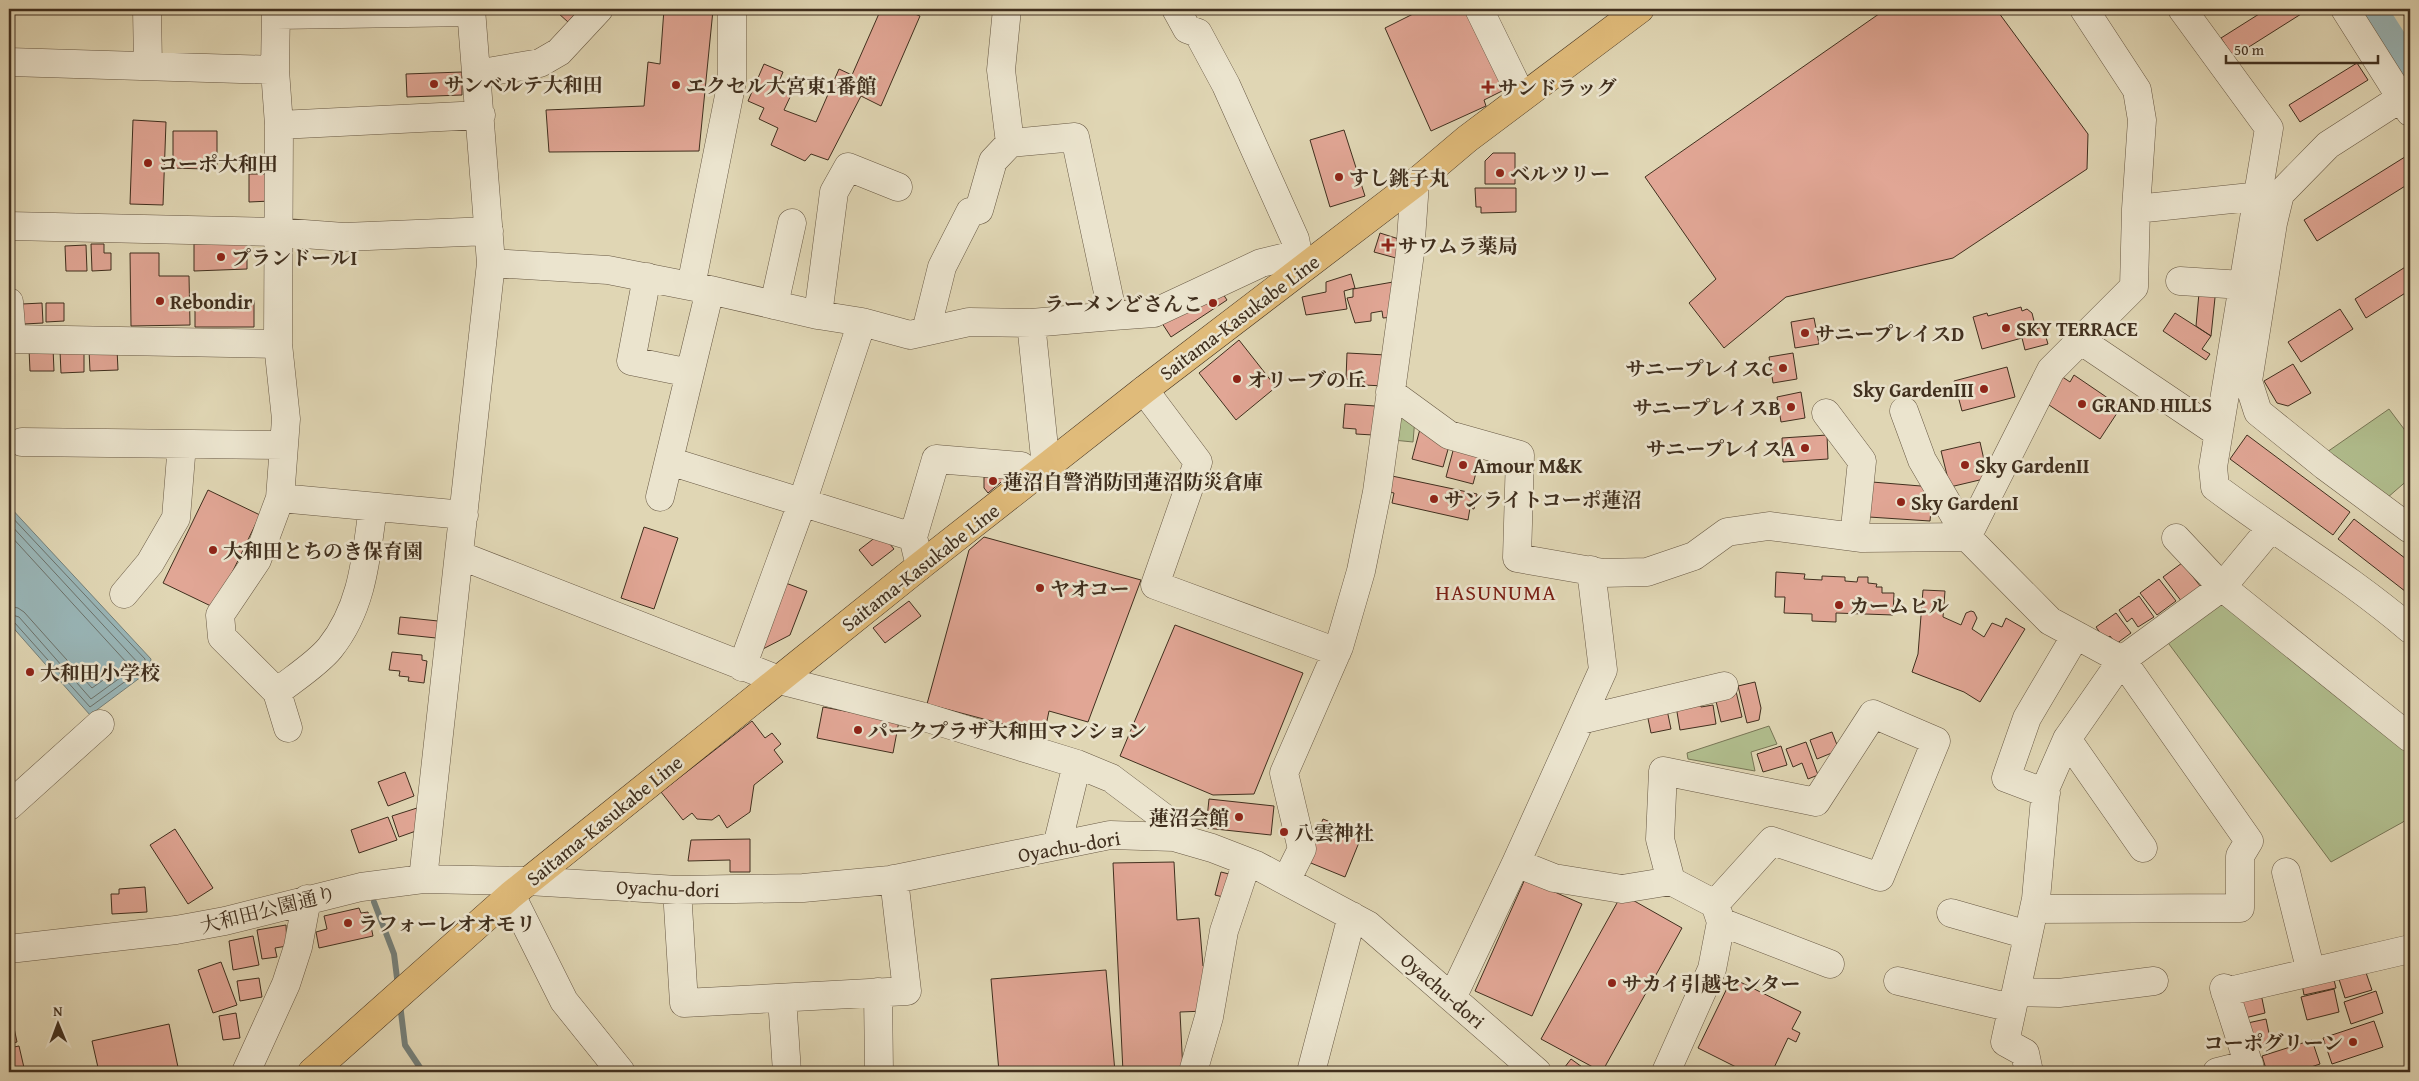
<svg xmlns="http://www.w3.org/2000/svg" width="2419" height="1081" viewBox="0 0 2419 1081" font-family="'Gentium Book Plus','Noto Serif JP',serif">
<rect width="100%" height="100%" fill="#e0d6b4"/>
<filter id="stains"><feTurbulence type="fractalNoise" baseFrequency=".004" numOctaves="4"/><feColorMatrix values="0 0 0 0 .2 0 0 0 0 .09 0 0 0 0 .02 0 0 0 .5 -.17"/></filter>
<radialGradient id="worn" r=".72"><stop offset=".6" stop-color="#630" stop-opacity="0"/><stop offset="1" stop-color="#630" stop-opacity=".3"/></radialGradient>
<path fill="#b1be8e" stroke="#787656" d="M1396,402L1415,418L1413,442L1393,440Z
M2389,409L2410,437V478L2387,498L2327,452Z
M2221,592L2410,744V815L2403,822L2331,862L2163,636Z
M1769,726L1777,744L1751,752L1755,771L1688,759L1687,753Z"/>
<path fill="#99b6b8" stroke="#75807a" d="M9,506L151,659L149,671L90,715L9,623Z"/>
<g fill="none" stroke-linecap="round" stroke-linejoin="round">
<path stroke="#6c726b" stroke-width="1" d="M9,514L145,659V667L90,707L14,622L9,620
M9,523L139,664L91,699L19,617L9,614
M9,534L127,663L92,688L24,612L18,608L9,606"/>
<path stroke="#75807a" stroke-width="6" d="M374,902L394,954L398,986
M400,1004L405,1045L423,1072"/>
<path stroke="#99b6b8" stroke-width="36" d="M2368,9L2410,75"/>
</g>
<path fill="#e1a695" stroke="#402f1e" d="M558,9H579L568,22L558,13Z
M664,9L713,10L699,151L549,152L546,110L644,106L648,62L660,64Z
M881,9H902L920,16L881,106L861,96L828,160L811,154L805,161L771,145L778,128L759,119L764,108L748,101L764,64L783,72L776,89L791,95L784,110L816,122L839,69L852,75Z
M1423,9H1467L1504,90L1484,100L1486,106L1431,131L1385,28Z
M1886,9H1996L2088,134L2087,169L1953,258L1786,297L1724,348L1689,303L1716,279L1645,177Z
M2267,9H2309L2233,57L2221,38Z
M2400,9H2410V25Z
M2357,63L2368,80L2300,122L2289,105Z
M462,72V95L407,97L406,74Z
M133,120L166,122L163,205L130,204Z
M1344,130L1365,196L1330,207L1310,140Z
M173,131H217V165H205V169L173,168Z
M1493,153H1515V184H1485V161Z
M2408,155L2410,159V183L2317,241L2304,220Z
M249,174H271V201L249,202Z
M1475,188H1516V212L1481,213V207H1476Z
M1380,233L1402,240L1396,258L1374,252Z
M247,243V269L194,271V244Z
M91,244H104V253H111V270L92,271Z
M86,245L87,271H66L65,246Z
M130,253H159V276H189L190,325L131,326Z
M2410,264V290L2366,318L2355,299Z
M1351,274L1355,288L1344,291L1347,309L1306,315L1302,297L1326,292V282Z
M1393,282V317L1383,318L1382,311L1371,313V321L1355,323L1347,298L1353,297V289Z
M1219,288L1227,300L1171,337L1158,317Z
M2216,288L2211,336L2196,326L2199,293Z
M195,300H254V327H195Z
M42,303L43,323L24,324L22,304Z
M46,303H64V321L46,322Z
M2021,307L2022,311L2027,309L2032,313L2036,329L2043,327L2048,344L2025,350L2022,338L1982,349L1973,317L1987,313L1988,316Z
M2340,309L2353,329L2301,362L2288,342Z
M2175,313L2211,336L2202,349L2210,354L2206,360L2163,331Z
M1814,318L1819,344L1795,348L1791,322Z
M1239,340L1276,387L1236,420L1199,373Z
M53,348L54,371H30L29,349Z
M117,349L118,370L90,371L89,350Z
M60,351H84V372L61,373Z
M1347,353L1386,355L1384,386L1364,385V380L1346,379Z
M1793,353L1797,379L1773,383L1769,357Z
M2293,364L2311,393L2288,406L2277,403L2264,381Z
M2007,367L2015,397L1962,411L1954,381Z
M2074,375L2121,407L2100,439L2043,401L2061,376L2070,382Z
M1801,392L1805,418L1781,422L1777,397Z
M1345,404L1375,406L1373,435L1356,434V429L1343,428Z
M1420,429L1451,439L1443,467L1412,459Z
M1827,435L1828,459L1783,462L1782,438Z
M2247,435L2350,512L2333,535L2230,459Z
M1980,442L1988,478L1950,487L1941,451Z
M1454,447L1481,454L1473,484L1446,477Z
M1392,476L1477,494L1474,509L1470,508L1468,520L1392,503L1394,493L1389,492Z
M984,477L1006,478L988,493L984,488Z
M1872,482L1933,487L1930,521L1869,517Z
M208,490L260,515L215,608L163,583Z
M2354,519L2410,562V595L2338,539Z
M644,527L678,538L654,609L621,598Z
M881,533L894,549L872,566L859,550Z
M984,537L1141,580L1088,722L1049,711L1044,735L927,704L969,550Z
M2182,563L2201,587L2182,602L2163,577Z
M1776,572L1805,574L1804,579L1822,580V576L1845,577V581L1857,582L1858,577H1868V583L1877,584L1876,587H1882V593H1894L1893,615L1836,613V622L1812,621V614L1784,613L1785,597H1775Z
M2159,579L2176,601L2157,615L2140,593Z
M783,582L807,591L790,635L761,650Z
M1923,590L1945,591L1943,617L1961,625L1966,613L1971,611L1974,612L1977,618L1972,629L1984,637L1992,623L2002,627L2006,618L2025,629L1980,702L1964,692L1912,672L1918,654Z
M2139,596L2154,617L2138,627L2132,618L2127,622L2119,610Z
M909,601L921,616L885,643L873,628Z
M2116,613L2131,633L2116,644L2110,636L2105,640L2096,627Z
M400,617L438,621L436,638L398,634Z
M1175,625L1303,673L1254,794L1213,795L1120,756Z
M392,652L422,655V660L427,661L424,683L408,681L409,677L399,676L400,671L389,670Z
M1755,682L1761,708L1759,720L1747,723L1738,686Z
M1735,687L1742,717L1721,722L1715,697Z
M1699,696L1701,707L1713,705L1716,724L1680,730L1675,700Z
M1666,705L1671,729L1651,733L1646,709Z
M823,707L899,721L893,753L817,738Z
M752,721L765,738L772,733L781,744L774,750L783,762L754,785L750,812L727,828L719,815L712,820L697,819L692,813L683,820L661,792Z
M1832,732L1839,750L1817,759L1810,740Z
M1806,742L1818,775L1808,779L1802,763L1793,767L1786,749Z
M1781,746L1787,765L1763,772L1757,754Z
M405,772L414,796L388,806L378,782Z
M1209,799L1274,806L1271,835L1206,828Z
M417,808L416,831L399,837L392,816Z
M388,817L397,840L359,853L351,830Z
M1323,819L1362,835L1345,877L1306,861Z
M175,829L213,888L188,904L150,845Z
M750,839V872H730V860L688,861L691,840Z
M1174,862L1177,920L1199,918L1203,966H1212L1206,1011L1180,1012L1183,1072H1123L1113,863Z
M1221,872L1237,876L1231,899L1215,895Z
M1525,879L1582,904L1532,1016L1475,991Z
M145,887L147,912L112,914L111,894H119V889Z
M1622,894L1682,928L1602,1072L1541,1039Z
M359,908L361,913L368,912L373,936L319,948L316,932L327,929L324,916Z
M286,925L287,946L275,948L277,957L262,959L257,930Z
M253,936L259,965L233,970L229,941Z
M221,962L237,1005L213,1013L198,970Z
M2363,964L2372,990L2345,998L2337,973Z
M1106,970L1115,1072H999L991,979Z
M2332,972L2336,988L2304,995L2301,979Z
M259,978L262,997L240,1001L237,981Z
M1732,978L1801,1012L1792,1029L1800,1033L1796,1042L1788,1038L1772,1072H1746L1698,1048Z
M2260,989L2265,1013L2241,1019L2235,995Z
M2334,989L2339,1012L2307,1020L2301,997Z
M2376,991L2383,1013L2351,1024L2344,1002Z
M10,1009L17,1042L9,1044V1010Z
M236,1013L240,1038L223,1040L219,1016Z
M2266,1019L2271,1043L2249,1048L2243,1024Z
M2374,1021L2383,1047L2332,1064L2323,1038Z
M169,1024L179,1072H99L92,1041Z
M2312,1040L2320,1064L2296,1072H2267L2262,1056Z
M19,1046L25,1072H9V1048Z
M1571,1059L1589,1072H1561Z"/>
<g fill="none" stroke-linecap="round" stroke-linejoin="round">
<defs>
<path id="minor" d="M147,9L148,66
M276,9L275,70L279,125L278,344L286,419L280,498L464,515
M1007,9L1001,70L1010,143L1075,137L1113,316L1154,313L1261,263L1298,254L1307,265
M1176,9L1187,29L1198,33L1226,85L1295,239L1298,254
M1479,9L1522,97
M2182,9L2269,128L2213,467L2215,487C2279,535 2349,577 2410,629
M2345,9L2410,112
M276,15L472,12
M9,62L275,70
M476,74L540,63L559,52L599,9
M279,125L481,115
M2280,194L2328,145L2401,98
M2136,209L2280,194L2273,223L2248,381L2258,412L2325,466L2410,529
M9,226L277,232L344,237L489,231
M491,263L608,270L710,290L818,315L862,322L910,335L969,322L1031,323L1113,316
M647,277L631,361L690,373
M2180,281L2243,285
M691,286L732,81V9
M9,302L12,339H9
M774,305L792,223
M818,315L834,192L848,167L898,187
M1031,323L1046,467
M926,331L942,267L970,212L979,210L993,161L1010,143
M12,339L278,344
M2080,340L2218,433
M1144,390L1198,462L1155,585L1337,652
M1390,392L1449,435L1520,455L1517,558L1603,573L1647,572L1694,556L1727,532L1769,526L1862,538L1967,537L2050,621L2122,660L2249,841L2240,856V908L2034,909
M1904,411L1922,460L1967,537L2051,370L2134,287L2136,209L2142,120L2137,90L2084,9
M1826,413L1862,461L1854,537
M22,442L284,445
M669,461L913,537L920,566
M660,497L710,290
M280,498L257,560L220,615L222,637L277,692L288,728
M913,537L936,459L1021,466L1033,478
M2176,538L2222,587L2410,738
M459,555L779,680L921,716L1077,764L1111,778L1167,820L1174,837
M124,594L150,563L176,518L182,444
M742,667L802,503L862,322
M277,692C293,679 317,664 330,648C363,607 366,557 373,507
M1581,720L1724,686
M2067,739L2143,848
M2046,793L2006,778L2027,718L2076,635
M9,806L100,724
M1057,846L1077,764
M1516,863L1554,878L1622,889L1671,881
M2286,872L2311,972
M423,879L491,263L471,9
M1286,881L1302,849L1284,773L1339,647L1361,571L1377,492L1410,253L1415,183
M677,890L684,1003L907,991L894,879
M511,895L564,1001L621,1072
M1951,913L2028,935
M1721,922L1830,964
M9,949L176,930L225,921L361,887L423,879L528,881L677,890L803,888L890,880L1110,835L1174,837L1212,848L1256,865L1368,925L1537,1072
M1898,981L2012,1008
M2224,988L2251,1072
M878,992L879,1072
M2016,992L2059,993L2154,981
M2225,992L2410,949
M782,998L787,1072
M1452,998L1516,863L1603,670L1591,570
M246,1072L286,984L298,947L307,899
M1193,1072L1209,1017L1224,931L1247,862
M1311,1072L1352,916
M1666,1072L1712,969L1721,922L1715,904L1671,881L1660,839L1663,771L1816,802L1873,714L1936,741L1880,877L1772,841L1715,904
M2029,1072L2025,1053L2005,1042L2036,899L2046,787L2067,739L2122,660L2222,587L2270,529
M2217,1072L2249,1064"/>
<path id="major" d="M312,1072L511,895L920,566L1144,390L1415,183L1467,139L1640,9"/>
</defs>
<use href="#minor" stroke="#685944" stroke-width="29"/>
<use href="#major" stroke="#402f1e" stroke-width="29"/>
<use href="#minor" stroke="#ebe4ce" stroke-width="28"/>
<use href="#major" stroke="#e0bb7a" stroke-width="28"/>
</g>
<g fill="#8f2418" stroke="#ebe4ce" stroke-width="2">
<circle cx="434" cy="84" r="5"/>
<circle cx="676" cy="85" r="5"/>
<path d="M1485.5 79.5h5v5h5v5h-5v5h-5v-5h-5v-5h5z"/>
<circle cx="148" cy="163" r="5"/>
<circle cx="1500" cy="173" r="5"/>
<circle cx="1339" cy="177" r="5"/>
<path d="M1385.5 237.5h5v5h5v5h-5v5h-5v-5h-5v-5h5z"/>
<circle cx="221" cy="257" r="5"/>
<circle cx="160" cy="301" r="5"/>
<circle cx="1213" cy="303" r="5"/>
<circle cx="2006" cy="328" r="5"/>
<circle cx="1805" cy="333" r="5"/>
<circle cx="1783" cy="368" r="5"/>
<circle cx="1237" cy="379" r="5"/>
<circle cx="1984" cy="389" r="5"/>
<circle cx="2082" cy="404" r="5"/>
<circle cx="1791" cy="407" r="5"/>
<circle cx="1805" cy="448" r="5"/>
<circle cx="1463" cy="465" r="5"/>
<circle cx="1965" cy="465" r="5"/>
<circle cx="993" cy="481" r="5"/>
<circle cx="1434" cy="499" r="5"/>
<circle cx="1901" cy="502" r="5"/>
<circle cx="213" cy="550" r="5"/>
<circle cx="1040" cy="588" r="5"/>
<circle cx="1839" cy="605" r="5"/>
<circle cx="30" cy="672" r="5"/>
<circle cx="858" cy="730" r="5"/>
<circle cx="1239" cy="817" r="5"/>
<circle cx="1284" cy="832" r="5"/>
<circle cx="348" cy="923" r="5"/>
<circle cx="1612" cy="983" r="5"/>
<circle cx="2353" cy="1042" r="5"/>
</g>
<g text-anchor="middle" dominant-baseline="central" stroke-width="5" stroke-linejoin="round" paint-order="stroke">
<g font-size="20" font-weight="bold" fill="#402f1e" stroke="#ebe4ce" text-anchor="start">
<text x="444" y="84">サンベルテ大和田</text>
<text x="686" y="85">エクセル大宮東1番館</text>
<text x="1498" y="87">サンドラッグ</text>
<text x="158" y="163">コーポ大和田</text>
<text x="1510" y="173">ベルツリー</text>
<text x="1349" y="177">すし銚子丸</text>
<text x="1398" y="245">サワムラ薬局</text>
<text x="231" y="257">プランドールⅠ</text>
<text x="170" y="301">Rebondir</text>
<text x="1203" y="303" text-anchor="end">ラーメンどさんこ</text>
<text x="2016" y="328">SKY TERRACE</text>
<text x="1815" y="333">サニープレイスD</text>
<text x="1773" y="368" text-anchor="end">サニープレイスC</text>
<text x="1247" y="379">オリーブの丘</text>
<text x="1974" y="389" text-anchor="end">Sky GardenⅢ</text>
<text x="2092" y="404">GRAND HILLS</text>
<text x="1781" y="407" text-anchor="end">サニープレイスB</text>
<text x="1795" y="448" text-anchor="end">サニープレイスA</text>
<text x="1473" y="465">Amour M&amp;K</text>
<text x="1975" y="465">Sky GardenⅡ</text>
<text x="1003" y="481">蓮沼自警消防団蓮沼防災倉庫</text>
<text x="1444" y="499">サンライトコーポ蓮沼</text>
<text x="1911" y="502">Sky GardenⅠ</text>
<text x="223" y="550">大和田とちのき保育園</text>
<text x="1050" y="588">ヤオコー</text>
<text x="1849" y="605">カームヒル</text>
<text x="40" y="672">大和田小学校</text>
<text x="868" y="730">パークプラザ大和田マンション</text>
<text x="1229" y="817" text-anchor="end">蓮沼会館</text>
<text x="1294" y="832">八雲神社</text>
<text x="358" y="923">ラフォーレオオモリ</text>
<text x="1622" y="983">サカイ引越センター</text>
<text x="2343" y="1042" text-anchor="end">コーポグリーン</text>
</g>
<g font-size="20" fill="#402f1e" stroke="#ebe4ce">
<text transform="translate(1239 317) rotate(-37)">Saitama-Kasukabe Line</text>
<text transform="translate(920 567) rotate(-38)">Saitama-Kasukabe Line</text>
<text transform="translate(604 820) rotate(-39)">Saitama-Kasukabe Line</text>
<text transform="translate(1069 846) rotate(-10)">Oyachu-dori</text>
<text transform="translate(668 888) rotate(2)">Oyachu-dori</text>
<text transform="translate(268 909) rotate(-14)">大和田公園通り</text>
<text transform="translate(1443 990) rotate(41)">Oyachu-dori</text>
</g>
<g font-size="22" letter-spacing="1" fill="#7a1f14" stroke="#ebe4ce">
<text x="1496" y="592">HASUNUMA</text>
</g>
</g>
<rect width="2419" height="1081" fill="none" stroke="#e0d6b4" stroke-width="30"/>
<rect x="10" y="10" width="2399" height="1061" fill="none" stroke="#402f1e" stroke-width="2.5"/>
<rect x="15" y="15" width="2389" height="1051" fill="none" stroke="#402f1e"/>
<g transform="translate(58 1024) rotate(359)" stroke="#ebe4ce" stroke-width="4" paint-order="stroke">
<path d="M0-4L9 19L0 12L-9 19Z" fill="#402f1e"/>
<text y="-8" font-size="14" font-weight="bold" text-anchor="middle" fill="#402f1e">N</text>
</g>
<path d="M2226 55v8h152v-8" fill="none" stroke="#402f1e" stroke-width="2.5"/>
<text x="2234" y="55" font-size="15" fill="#402f1e" stroke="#ebe4ce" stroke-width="4" paint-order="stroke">50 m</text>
<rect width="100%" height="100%" filter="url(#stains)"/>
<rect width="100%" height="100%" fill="url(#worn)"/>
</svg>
